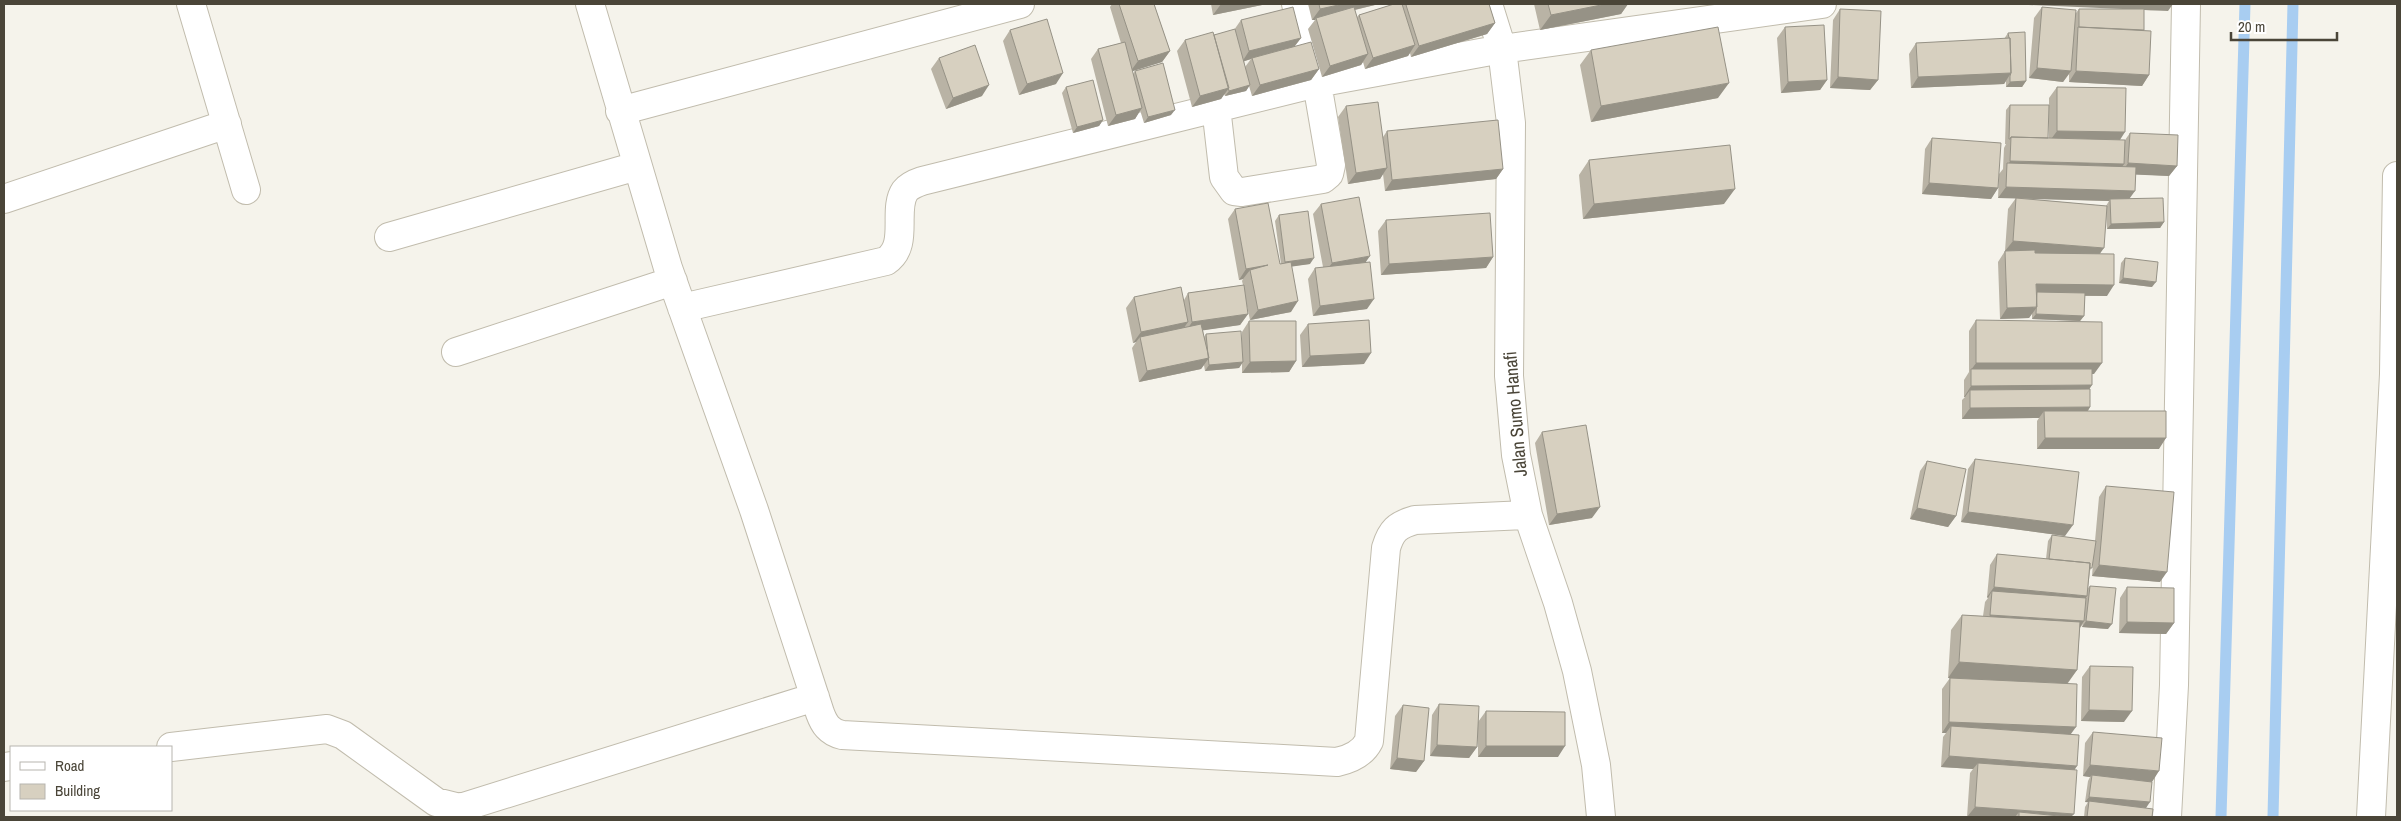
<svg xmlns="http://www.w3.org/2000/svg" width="2401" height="821" viewBox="0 0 2401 821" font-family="'Archivo Narrow',sans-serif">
<rect width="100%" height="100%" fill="#f5f3eb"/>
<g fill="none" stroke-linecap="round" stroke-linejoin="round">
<path stroke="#a8cdf1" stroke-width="11" d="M2221,817L2245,4
M2273,817L2293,4"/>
<defs>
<path id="minor" d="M191,4L246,190
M590,4L668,268L754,510L820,713C824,724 829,732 842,735L1337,762C1351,759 1363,753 1369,741L1386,548C1391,531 1397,525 1415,520L1528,515
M1488,4L1502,49L1511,123L1509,376L1516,455L1528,515L1558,603L1577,671L1596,765L1601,817
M1216,107L1224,177L1234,191L1242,192L1323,179L1329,174L1331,165L1317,83L1296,4
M620,111L1020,4
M4,199L227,124
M389,237L637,166
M682,308L886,261C910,245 892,210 905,191C909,186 916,183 922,181L1317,83L1502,49L1822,4
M456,352L673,281
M171,747L327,729L343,735L436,802L460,808L815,697
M4,767L11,766
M2167,817L2174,685L2186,4
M2371,817L2394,374L2397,176"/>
</defs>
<use href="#minor" stroke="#c1bcad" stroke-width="30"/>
<use href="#minor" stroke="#fff" stroke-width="28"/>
</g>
<path fill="#b9b3a5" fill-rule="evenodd" d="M1112,4H1154L1170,51L1162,62L1132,71L1133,74L1135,71L1171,115L1144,123L1140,110L1135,119L1108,126L1091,59L1098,49L1121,43L1110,7Z
M1211,4H1267L1213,15Z
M1308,4H1379L1355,10L1357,17L1359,15L1394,4H1489L1495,23L1487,34L1411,57L1410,53L1408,56L1365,69L1363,62L1361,65L1322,77L1308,29L1315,20H1312Z
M1534,4H1628L1621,14L1540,30Z
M2042,7L2076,13L2079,9H2133L2168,11L2144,10V30L2149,75L2142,86L2069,82V74L2063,82L2029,78L2034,18Z
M1840,9L1878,80L1870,90L1830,88L1833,20Z
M1241,20L1301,38L1295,46L1319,69L1311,80L1252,96L1249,86L1246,91L1225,96L1224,94L1221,99L1192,107L1177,51L1185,40L1214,35L1234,30ZM1251,59L1245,67L1244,61Z
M1785,27L1827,80L1820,90L1781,93L1777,38Z
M1010,30L1056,84L1019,95L1003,41Z
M2008,33L2026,81L2022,87H2006V81L2004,84L1911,88L1909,54L1916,43L2004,39Z
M1591,50L1718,98L1591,122L1580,65Z
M939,58L982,96L946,109L931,69Z
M1066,87L1103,120L1099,126L1073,133L1062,93Z
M2057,87L2120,140H2125L2130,133L2177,166L2169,176L2135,174L2129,199L2164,222L2160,228L2107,229L2106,214L2100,254L2107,296H2085L2084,316L2080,321L2032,319V313L2029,318L2000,319L1998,262L2005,251H2006H2005L2008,209L2016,198H1998L1999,174L2003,169L2004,148L2006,144H2005L2006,110L2010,105L2048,138H2049V98ZM2017,198L2109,201L2106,206Z
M1346,106L1383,137L1387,131L1503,169L1496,179L1385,191L1383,174L1380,179L1348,184L1338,117Z
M1932,138L1998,188L1991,199L1922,194L1925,149Z
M1589,160L1724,204L1583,219L1579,175Z
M1321,204L1366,262L1367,309L1313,316L1308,279L1315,268L1323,267L1313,214Z
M1235,209L1280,264H1281L1275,221L1279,215L1310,264L1292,266L1291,312L1250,320L1245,297L1248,314L1240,325L1203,330L1204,337L1206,334L1242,350V332L1249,321L1296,361L1289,372L1242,373V363L1239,368L1205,371L1204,365L1201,369L1139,382L1132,348L1136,342L1133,343L1126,308L1134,297L1184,300L1188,293L1243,285L1242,281L1243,279L1239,280L1228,219Z
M1386,220L1493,257L1486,268L1381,275L1378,231Z
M2125,258L2152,287L2119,283L2121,263Z
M1976,320L2094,374H2092L2089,389L2090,407L2088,411L2159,449H2037V421L2039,418L1962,419V400L1965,397H1964V380L1969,372V331Z
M1308,324L1364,364L1302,367L1300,335Z
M1542,432L1592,518L1549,525L1535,443Z
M1975,459L2065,536L1961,522L1968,469Z
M1927,461L1956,516L1948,527L1910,519L1920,471Z
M2106,486L2160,582L2092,576L2093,563L2090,571L2088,588L2090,586L2108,629L2082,627L2083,624L2080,628L2077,670L2068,683L2070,735L2075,770L2071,817H1967L1970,773L1973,769L1941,767L1943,737L1946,733H1942V689L1950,678L1982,680L1948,678L1951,630L1962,615L1983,616L1985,602L1988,598L1987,597L1990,565L1997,554L2046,559L2048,541L2052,535L2095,541L2099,497Z
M2127,587L2174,623L2166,634L2119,633L2120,598Z
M2090,666L2124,722L2081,721L2082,677Z
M1439,704L1478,722L1486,711L1558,757H1478V728L1477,747L1469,758L1430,756L1432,715Z
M1403,705L1424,761L1416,772L1390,769L1395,716Z
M2093,732L2152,782L2146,808L2131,807L2152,817H2084L2085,807L2088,802H2085L2088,781L2090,777L2083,776L2085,743Z"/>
<path fill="#969286" d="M1221,4H1267L1213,15Z
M1343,4H1379L1316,19V18L1315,20H1312L1320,9Z
M1606,4H1628L1621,14L1540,30L1551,15Z
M2006,4H2173L2168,11Z
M1495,23L1487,34L1411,57L1419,46Z
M1301,38L1293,48L1252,58L1251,59L1242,62L1249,51Z
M1415,45L1408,56L1365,69L1373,58Z
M1170,51L1162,62L1130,72L1138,61Z
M1368,54L1361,65L1322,77L1330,66Z
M2037,68L2071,71L2063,82L2029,78Z
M1319,69L1311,80L1252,96L1260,85Z
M2076,71L2149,75L2142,86L2069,82Z
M1063,73L1056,84L1019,95L1027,84Z
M2011,73L2004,84L1911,88L1918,77Z
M1838,77L1878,80L1870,90L1830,88Z
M1827,80L1820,90L1781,93L1788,82Z
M2026,81L2022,87H2006L2010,82Z
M1729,83L1718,98L1591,122L1601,106Z
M989,85L982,96L946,109L953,98Z
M1250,85L1246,91L1225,96L1229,91Z
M1229,88L1221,99L1192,107L1200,96Z
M1142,108L1135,119L1108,126L1116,115Z
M1175,110L1171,115L1144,123L1148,117Z
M1103,120L1099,126L1073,133L1077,127Z
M2057,131L2125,132L2118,143L2049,142Z
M2010,161L2124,164L2117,175L2007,167Z
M2128,163L2177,166L2169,176L2121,174Z
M1387,168L1380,179L1348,184L1356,173Z
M1503,169L1496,179L1385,191L1392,180Z
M1929,183L1998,188L1991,199L1922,194Z
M2006,187L2135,191L2127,202L2110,199L2109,201L1998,198Z
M1735,189L1724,204L1583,219L1594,204Z
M2164,222L2160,228L2107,229L2111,224Z
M2013,241L2104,248L2096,259L2005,251Z
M1370,256L1363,266L1324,274L1332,263Z
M1493,257L1486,268L1381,275L1389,264Z
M1314,258L1310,264L1282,268L1285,262Z
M1268,265L1250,270L1243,279L1239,280L1246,269Z
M2123,278L2156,282L2152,287L2119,283Z
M2036,284L2114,285L2107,296L2037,295Z
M1374,299L1367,309L1313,316L1320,306Z
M1298,301L1291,312L1250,320L1258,310Z
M2037,307L2029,318L2000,319L2007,308Z
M1248,314L1240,325L1185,333L1192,322Z
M2036,314L2084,316L2080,321L2032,319Z
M1188,322L1181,332L1140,337L1136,342L1133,343L1141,332Z
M1371,353L1364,364L1302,367L1310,356Z
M1209,358L1201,369L1139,382L1147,371Z
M1296,361L1289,372L1242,373L1250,362Z
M1243,362L1239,368L1205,371L1209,365Z
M1976,363H2102L2094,374L1971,373V370Z
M2092,385L2085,396L1970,390L1965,397H1964L1971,386Z
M2090,407L2083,418L2044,411L2039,418L1962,419L1970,408Z
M2045,438H2166L2159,449H2037Z
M1600,507L1592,518L1549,525L1557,514Z
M1917,508L1956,516L1948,527L1910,519Z
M1968,512L2073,525L2065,536L1961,522Z
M2099,565L2167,572L2160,582L2092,576Z
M1994,587L2087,596L2080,607L1992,591L1988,598L1987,597Z
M1990,615L2084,621L2077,632L1983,625Z
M2086,621L2112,624L2108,629L2082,627Z
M2127,622L2174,623L2166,634L2119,633Z
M1959,662L2077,670L2066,685L1948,678Z
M2089,710L2132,711L2124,722L2081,721Z
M1949,722L2076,727L2068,738L1951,726L1946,733H1942Z
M1437,745L1477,747L1469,758L1430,756Z
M1486,746H1565L1558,757H1478Z
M1949,756L2077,766L2070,777L1978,763L1973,769L1941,767Z
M1397,758L1424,761L1416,772L1390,769Z
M2090,765L2159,771L2152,782L2092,775L2090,777L2083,776Z
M2089,797L2150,802L2146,808L2085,802Z
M1975,807L2074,814L2071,817L2019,812L2015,817H1967Z"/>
<path fill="#d7d0c0" stroke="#969286" d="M1119,4H1154L1170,51L1138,61Z
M1319,4H1343L1320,9Z
M1394,4H1402L1415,45L1373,58L1359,15Z
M1409,4H1489L1495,23L1419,46L1406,5Z
M1548,4H1606L1551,15Z
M1293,7L1301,38L1249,51L1241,20Z
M1354,7L1368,54L1330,66L1316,18Z
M2042,7L2076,10L2071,71L2037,68Z
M1840,9L1881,11L1878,80L1838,77Z
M2079,9H2144V30L2079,27Z
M1047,19L1063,73L1027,84L1010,30Z
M1824,25L1827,80L1788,82L1785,27Z
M1718,27L1729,83L1601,106L1591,50Z
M2078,27L2151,31L2149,75L2076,71Z
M1235,29L1250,85L1229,91L1214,35Z
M1213,32L1229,88L1200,96L1185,40Z
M2025,32L2026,81L2010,82V76L2011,73L2010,38H2009L2008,33Z
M2010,38L2011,73L1918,77L1916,43Z
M1125,42L1142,108L1116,115L1098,49Z
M1311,42L1319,69L1260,85L1252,58Z
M975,45L989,85L953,98L939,58Z
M1163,63L1175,110L1148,117L1135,71Z
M1093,80L1103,120L1077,127L1066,87Z
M2057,87L2126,88L2125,132L2057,131Z
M1378,102L1387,168L1356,173L1346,106Z
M2010,105H2049L2048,138L2011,137L2010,139H2009Z
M1498,120L1503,169L1392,180L1387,131Z
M2130,133L2178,135L2177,166L2128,163Z
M2011,137L2125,140L2124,164L2010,161Z
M1932,138L2001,143L1998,188L1929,183Z
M1730,145L1735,189L1594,204L1589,160Z
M2007,163L2136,167L2135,191L2006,187Z
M1359,197L1370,256L1332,263L1321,204Z
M2016,198L2107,206L2104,248L2013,241Z
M2163,198L2164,222L2111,224L2110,199Z
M1268,203L1280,264L1291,262L1298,301L1258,310L1250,270L1268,265L1246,269L1235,209Z
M1308,211L1314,258L1285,262L1279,215Z
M1490,213L1493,257L1389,264L1386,220Z
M2035,250V253L2114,254V285L2036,284L2037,307L2007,308L2005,251Z
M2125,258L2158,262L2156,282L2123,278Z
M1370,262L1374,299L1320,306L1315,268Z
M1244,285L1248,314L1192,322L1188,293Z
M1181,287L1188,322L1141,332L1134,297Z
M2037,292L2085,293L2084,316L2036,314Z
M1369,320L1371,353L1310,356L1308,324Z
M1976,320L2102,322V363H1976Z
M1249,321H1296V361L1250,362Z
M1201,324L1209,358L1147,371L1140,337Z
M1241,331L1243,362L1209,365L1206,334Z
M1971,369H2092V385L1971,386Z
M2090,389V407L1970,408V390Z
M2044,411H2166V438H2045Z
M1586,425L1600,507L1557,514L1542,432Z
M1975,459L2079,472L2073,525L1968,512Z
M1927,461L1966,469L1956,516L1917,508Z
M2106,486L2174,492L2167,572L2099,565Z
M2052,535L2096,541L2092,568H2090V563L2049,559Z
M1997,554L2090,563L2087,596L1994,587Z
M2090,586L2116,588L2112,624L2086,621Z
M2127,587L2174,588V623L2127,622Z
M1992,591L2086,598L2084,621L1990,615Z
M1962,615L2080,622L2077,670L1959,662Z
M2090,666L2133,667L2132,711L2089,710Z
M1950,678L2077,684L2076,727L1949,722Z
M1439,704L1479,706L1477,747L1437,745Z
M1403,705L1429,708L1424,761L1397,758Z
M1486,711L1565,712V746H1486Z
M1951,726L2079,735L2077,766L1949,756Z
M2093,732L2162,738L2159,771L2090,765Z
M1978,763L2077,770L2074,814L1975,807Z
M2092,775L2152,782L2150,802L2089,797Z
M2089,801L2153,809L2152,817H2087Z
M2019,812L2069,817H2019Z"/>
<g text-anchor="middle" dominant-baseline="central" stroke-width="4" stroke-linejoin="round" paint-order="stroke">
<g font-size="18" fill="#4a4538" stroke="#fff">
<text transform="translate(1515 414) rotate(-95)">Jalan Sumo Hanafi</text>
</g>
</g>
<rect width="2401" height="821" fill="none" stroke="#4a4538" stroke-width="10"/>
<rect x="10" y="746" width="162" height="65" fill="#ffffff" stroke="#b7b5af"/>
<rect x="20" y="762" width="25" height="8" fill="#ffffff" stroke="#b7b5af"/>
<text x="55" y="771" font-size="15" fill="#4a4538">Road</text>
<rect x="20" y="784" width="25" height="15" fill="#d7d0c0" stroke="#b7b5af"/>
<text x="55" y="796" font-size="15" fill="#4a4538">Building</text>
<path d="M2231 32v8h106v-8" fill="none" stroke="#4a4538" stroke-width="2.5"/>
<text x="2238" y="32" font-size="15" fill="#4a4538" stroke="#ffffff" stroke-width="4" paint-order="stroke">20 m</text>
</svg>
